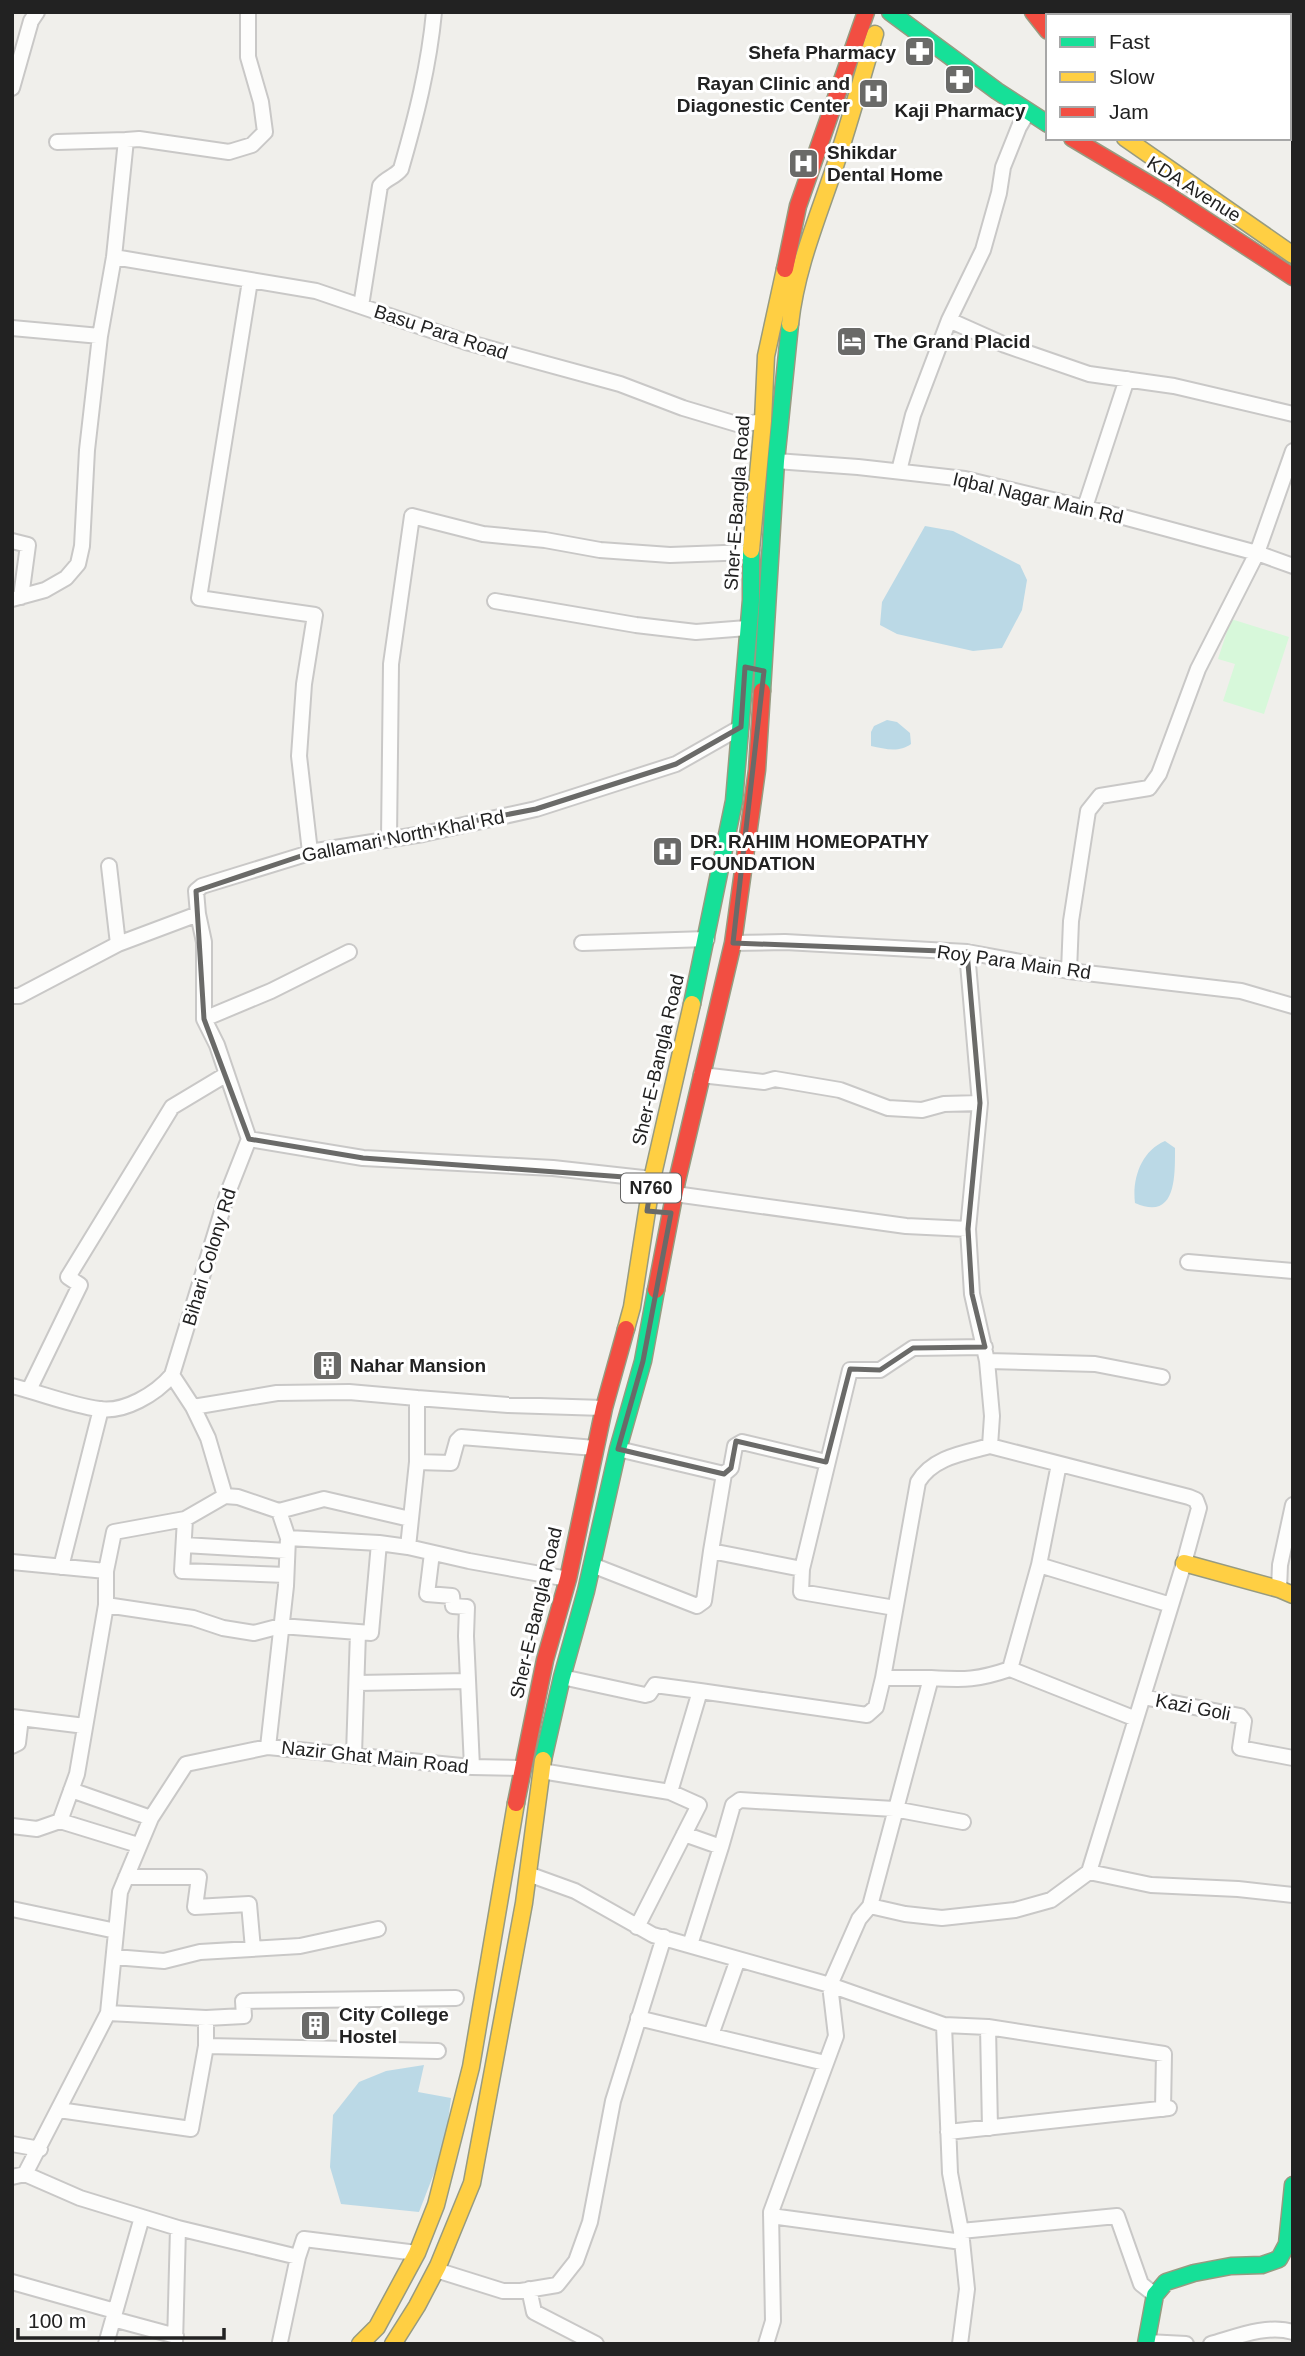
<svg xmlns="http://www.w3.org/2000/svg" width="1305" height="2356" viewBox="0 0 1305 2356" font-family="Arial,sans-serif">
<rect width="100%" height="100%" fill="#f0efeb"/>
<path fill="#d7f8da" d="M1231,619L1289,637L1264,714L1223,701L1235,664L1218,659Z"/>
<path fill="#bbd9e6" d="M925,526L953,531L1020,565L1027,580L1022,610L1002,648L973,651L897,634L880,625L882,602Z
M887,720L897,722L910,733L911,744C899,753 885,749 871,746V732L874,726Z
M1165,1141L1175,1148C1175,1178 1176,1221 1135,1203C1132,1179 1141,1151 1165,1141Z
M424,2065L418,2092L451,2098L445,2145L419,2212L341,2204L330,2167L333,2115L359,2082L386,2071Z"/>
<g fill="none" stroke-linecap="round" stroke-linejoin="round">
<defs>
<path id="street" d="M12,88L31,21L37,12
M57,142L126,140
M114,257L316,291L466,342L620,384L683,408L740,425L763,421
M250,281L199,598L315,615L304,684L299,756L310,852
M361,306L380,186C386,178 395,177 401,169C416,117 429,66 434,12
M949,320L1005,345L1089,374L1174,386L1293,414
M12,328L100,336
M776,461L858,467L965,479L1127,518L1257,553L1293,566
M899,471L913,415L949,320L983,250L999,193L1003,167L1019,127L1028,112
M1085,507L1127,379
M12,541L28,545L21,597
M12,599L45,590L66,578L78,564L82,546L87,450L100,336L114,257L126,140L139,139L229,152L252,145L265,132L261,102L248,57V12
M495,601L636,625L696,632L747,628
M389,839L391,664L412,516L483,534L545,540L600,550L670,555L751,552
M109,866L118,944
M198,914L204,942V1019L217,1045L249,1139L363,1158L553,1168L652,1179
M582,943L707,939
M733,943L785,942L967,952L1069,971L1241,991L1293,1006
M967,952L980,1103L968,1229L972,1294L987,1361L992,1416L990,1446L1189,1497L1196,1500L1199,1508L1184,1563L1089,1872
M1069,971L1071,921L1088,811L1100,796L1149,788L1159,774L1198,669L1257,553L1293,451
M12,996H19L118,944L198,914L196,891L202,886L316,851L423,834L536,809L676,764L741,727
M204,1019L271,991L349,952
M701,1075L764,1082L775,1079L840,1090L888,1108L922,1110L944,1104L980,1103
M675,1194L906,1226L968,1229
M1188,1262L1293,1271
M987,1361L1095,1364L1162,1377
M172,1375L193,1407L208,1438L225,1496L238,1497L279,1511L288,1538L379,1543L408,1547L469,1561L568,1579
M12,1386C41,1393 70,1405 99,1409C124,1413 156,1394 172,1375L227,1195L249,1139
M29,1390L80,1285L68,1277L172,1107L227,1074
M193,1407L277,1393L349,1392L417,1398
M618,1449L724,1474L711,1551
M417,1462L451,1463L457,1441L461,1437L595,1448
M724,1474L731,1468L735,1446L742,1442L826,1462
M279,1511L324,1499L410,1519
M185,1519L182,1571L286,1575
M184,1545L287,1551
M408,1547L417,1462V1398L508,1405L604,1408
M432,1553L427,1594L452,1596L453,1606L467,1607L466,1636L472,1767
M12,1562L106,1571
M592,1565L697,1606L704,1601L711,1551L802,1569L801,1592L895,1608
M1039,1565L1059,1464
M61,1567L101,1409
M802,1569L850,1370H880L913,1348L985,1347
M1279,1589L1280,1565L1293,1505
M106,1605L193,1618L223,1628L254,1633L281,1626L371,1633L379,1543
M1010,1669L1039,1565L1171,1605
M562,1677L645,1695L649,1694L655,1685L700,1691
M931,1678C965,1680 978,1680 1010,1669L1136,1719
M357,1683L468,1681
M1143,1697L1240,1716L1244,1721L1240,1748L1293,1758
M12,1717L85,1726
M12,1746L18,1743L21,1718
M268,1747L286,1586L288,1538
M354,1754L358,1632
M541,1771L670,1792L700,1691L867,1715L876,1707L883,1678
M71,1790L151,1818
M12,1826L37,1829L60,1821
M684,1834L721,1847L690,1945
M138,1845L60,1821L77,1774L106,1605V1571L114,1532L185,1519L225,1496
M721,1847L733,1805L740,1800L894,1809L963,1822
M528,1874L575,1891L653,1935L830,1985L944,2025L950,2173L961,2231L967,2289L960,2344
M126,1877H199L195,1907L249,1904L253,1949
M870,1906L931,1678H883L918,1482C933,1457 964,1453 990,1446
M12,1909L116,1931
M637,1927L699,1805L670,1792
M114,1957L164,1961L200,1952L300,1946L378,1929
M206,2018L244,2016L243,2001L456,1998
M638,2018L825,2063
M944,2025L988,2027L1164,2054L1163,2109
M988,2027L990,2128
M711,2035L738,1959
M206,2046L438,2051
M59,2110L191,2129L206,2046V2018L108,2013
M948,2132L1169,2108
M12,2144L40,2149
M25,2174L80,2198L142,2217L106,2344
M12,2177L25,2174L108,2013L120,1892L151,1818L186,1764L268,1747L472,1767L523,1768
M771,2216L962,2242
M142,2217L178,2228L175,2344
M178,2228L298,2257L304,2239L417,2253
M961,2231L1117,2216L1141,2284L1155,2295
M436,2270L503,2291H521L557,2285L576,2261L590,2222L613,2101L664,1937
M12,2282L115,2311
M529,2289L534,2312L596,2344
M113,2319L176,2336
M280,2342L298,2257
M1147,2342L1186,2344
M766,2344L773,2321L771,2212L836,2036L830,1985L859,1919L870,1906L905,1914L942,1918L1015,1910L1051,1900L1089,1872L1151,1885L1238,1889L1293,1895
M1211,2344C1236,2337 1267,2324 1293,2332"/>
<path id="fast" d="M890,12L997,91L1048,124
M762,691L776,461L790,324
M692,1004L734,801L751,600V550
M543,1760L562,1677L586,1591L618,1449L643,1361L656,1290
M1146,2344L1155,2295L1166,2282L1194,2273L1231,2266L1262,2265L1279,2259L1287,2244L1293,2185"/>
<path id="slow" d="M1125,138L1293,255
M790,324C796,268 818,217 836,163C850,121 862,77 875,34
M751,550L763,421L766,356L785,269
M626,1329L632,1307L652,1179L692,1004
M1184,1563L1279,1589L1293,1595
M360,2344L377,2327L417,2253L436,2205L471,2067L516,1803
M393,2344L417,2306L438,2266L472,2183L524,1903L543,1760"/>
<path id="jam" d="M1033,12L1048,31
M1072,138L1166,194L1293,277
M785,269L798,206L866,12
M656,1290L677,1181L733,943L757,770L762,691
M516,1803L545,1660L568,1579L604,1408L626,1329"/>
</defs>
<use href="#street" stroke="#c9c8c7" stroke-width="18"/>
<use href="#fast" stroke="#979b81" stroke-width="19"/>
<use href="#slow" stroke="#979b81" stroke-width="19"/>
<use href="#jam" stroke="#979b81" stroke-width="19"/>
<use href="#street" stroke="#fdfdfc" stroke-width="14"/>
<use href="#fast" stroke="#16e098" stroke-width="16"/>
<use href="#slow" stroke="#ffcf43" stroke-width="16"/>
<use href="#jam" stroke="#f24e42" stroke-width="16"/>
</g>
<path fill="none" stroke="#6a6a68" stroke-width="5" stroke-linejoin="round" d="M745,667L764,671L733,943L967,952L980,1103L968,1229L972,1294L985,1347L913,1348L880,1370L850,1369L826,1462L736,1441L731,1468L724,1474L618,1449L643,1361L671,1213L647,1211L652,1179L363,1158L249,1139L204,1019L196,891L316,851L536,809L676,764L741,727Z"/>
<defs>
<symbol id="pharmacy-square" viewBox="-11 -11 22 22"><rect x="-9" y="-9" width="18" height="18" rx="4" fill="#6a6a68" stroke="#fff"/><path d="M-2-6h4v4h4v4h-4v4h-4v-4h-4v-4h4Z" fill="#fff"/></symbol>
<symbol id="hospital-square" viewBox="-11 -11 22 22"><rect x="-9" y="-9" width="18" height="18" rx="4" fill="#6a6a68" stroke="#fff"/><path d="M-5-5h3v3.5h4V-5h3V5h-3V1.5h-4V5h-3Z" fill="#fff"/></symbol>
<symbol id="hotel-square" viewBox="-11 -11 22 22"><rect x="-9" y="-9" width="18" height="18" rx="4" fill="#6a6a68" stroke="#fff"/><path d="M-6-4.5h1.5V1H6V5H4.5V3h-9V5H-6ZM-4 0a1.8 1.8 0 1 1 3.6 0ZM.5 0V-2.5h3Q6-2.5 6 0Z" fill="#fff"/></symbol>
<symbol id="building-square" viewBox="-11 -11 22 22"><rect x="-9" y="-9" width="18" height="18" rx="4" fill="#6a6a68" stroke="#fff"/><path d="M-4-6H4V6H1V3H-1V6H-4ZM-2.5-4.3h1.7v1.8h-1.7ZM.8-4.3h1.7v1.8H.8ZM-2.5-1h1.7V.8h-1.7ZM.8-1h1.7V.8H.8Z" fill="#fff"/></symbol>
</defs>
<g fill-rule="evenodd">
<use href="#pharmacy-square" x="902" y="34" width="35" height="35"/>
<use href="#pharmacy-square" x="942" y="62" width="35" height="35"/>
<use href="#hospital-square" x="856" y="76" width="35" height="35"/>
<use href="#hospital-square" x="786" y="146" width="35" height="35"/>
<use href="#hotel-square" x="834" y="324" width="35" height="35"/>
<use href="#hospital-square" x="650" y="834" width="35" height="35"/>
<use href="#building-square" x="310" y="1348" width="35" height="35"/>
<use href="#building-square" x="298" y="2008" width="35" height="35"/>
</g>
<g text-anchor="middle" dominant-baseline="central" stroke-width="6" stroke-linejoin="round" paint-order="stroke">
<rect fill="#fff" stroke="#646464" stroke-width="2" x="621" y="1173.5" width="60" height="29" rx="5"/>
<g font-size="18" font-weight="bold" fill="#222">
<text x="651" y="1188">N760</text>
</g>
<g font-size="19" font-weight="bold" fill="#222" stroke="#fff" text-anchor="start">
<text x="896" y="52" text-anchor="end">Shefa Pharmacy</text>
<text x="850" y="83" text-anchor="end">Rayan Clinic and<tspan x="850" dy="22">Diagonestic Center</tspan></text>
<text x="960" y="110" text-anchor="middle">Kaji Pharmacy</text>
<text x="827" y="152">Shikdar<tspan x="827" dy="22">Dental Home</tspan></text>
<text x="874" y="341">The Grand Placid</text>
<text x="690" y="841">DR. RAHIM HOMEOPATHY<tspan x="690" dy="22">FOUNDATION</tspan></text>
<text x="350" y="1365">Nahar Mansion</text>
<text x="339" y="2014">City College<tspan x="339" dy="22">Hostel</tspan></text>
</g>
<g font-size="19" fill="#222" stroke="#fff">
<text transform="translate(1194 189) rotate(32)">KDA Avenue</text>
<text transform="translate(441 332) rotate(18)">Basu Para Road</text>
<text transform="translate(1038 498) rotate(13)">Iqbal Nagar Main Rd</text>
<text transform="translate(737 503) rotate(-86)">Sher-E-Bangla Road</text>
<text transform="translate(403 836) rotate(-11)">Gallamari North Khal Rd</text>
<text transform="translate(1014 962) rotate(8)">Roy Para Main Rd</text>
<text transform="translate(658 1060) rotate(-77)">Sher-E-Bangla Road</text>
<text transform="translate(209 1257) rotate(-73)">Bihari Colony Rd</text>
<text transform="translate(536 1613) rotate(-77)">Sher-E-Bangla Road</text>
<text transform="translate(1193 1707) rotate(11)">Kazi Goli</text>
<text transform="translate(375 1757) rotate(6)">Nazir Ghat Main Road</text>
</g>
</g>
<rect width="1305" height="2356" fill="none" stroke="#222222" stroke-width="28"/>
<rect x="1046" y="14" width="245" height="126" fill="#ffffff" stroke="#a7a7a7" stroke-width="2"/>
<rect x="1060" y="37" width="35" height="10" fill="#16e098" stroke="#a7a7a7" stroke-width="2"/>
<text x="1109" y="49" font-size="21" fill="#222222">Fast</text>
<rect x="1060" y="72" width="35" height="10" fill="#ffcf43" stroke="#a7a7a7" stroke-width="2"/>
<text x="1109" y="84" font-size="21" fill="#222222">Slow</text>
<rect x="1060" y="107" width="35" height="10" fill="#f24e42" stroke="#a7a7a7" stroke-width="2"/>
<text x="1109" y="119" font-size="21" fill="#222222">Jam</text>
<path d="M18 2328v10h206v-10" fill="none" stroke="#222222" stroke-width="3.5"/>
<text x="28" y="2328" font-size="21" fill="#222222" stroke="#ffffff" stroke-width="5" paint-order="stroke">100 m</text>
</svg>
